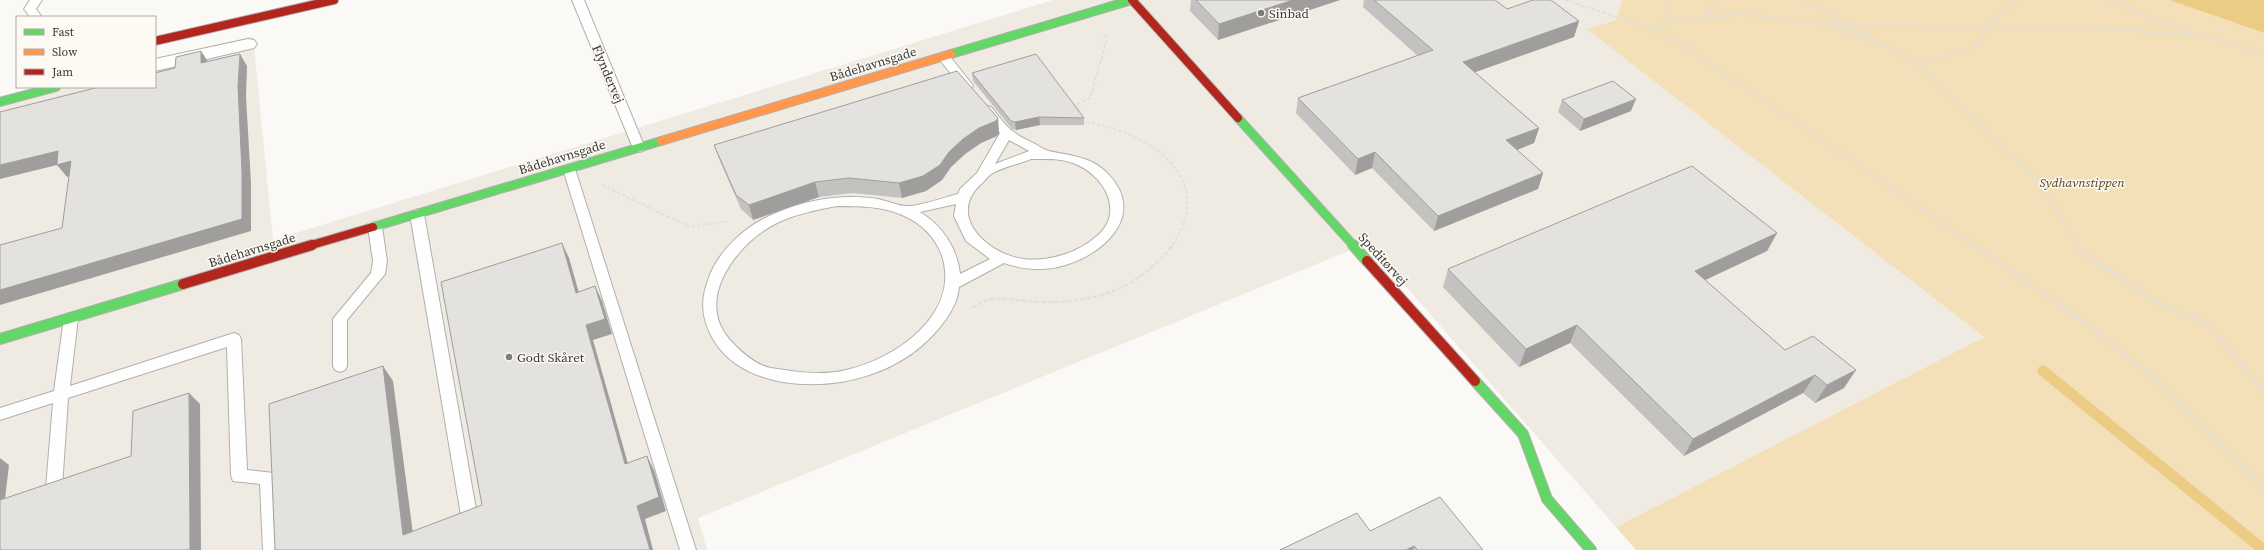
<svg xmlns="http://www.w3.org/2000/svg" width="2264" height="550" viewBox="0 0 2264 550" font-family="'Source Serif 4',serif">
<rect width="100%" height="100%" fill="#fbf9f6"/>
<path fill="#efebe3" d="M1053,0H1622L1616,20L1588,29L1984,337L1616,527L1368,243L698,518L707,550H0V96L37,87H155V59L253,36L273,240Z"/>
<path fill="#f3dfb8" d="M1622,0H2169L2264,33V550H1636L1616,527L1984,337L1587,29L1616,20Z"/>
<path fill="#eccb85" d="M2169,0H2264V33Z"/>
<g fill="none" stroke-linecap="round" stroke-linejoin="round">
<path stroke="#eccb85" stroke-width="11" d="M2043,371L2264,550"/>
<defs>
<path id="lane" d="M30,0H42L36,9L42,17H30L24,9Z
M572,0H584L645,148L643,151L639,152L633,148Z
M944,53L948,54L971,83L973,86L971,89H963L940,60L938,57L940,54Z
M987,106L991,107C998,115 1004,124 1011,130C1018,136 1028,140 1035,144C1039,146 1044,150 1049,151C1071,156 1092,156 1109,175C1148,217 1100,258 1058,267C1040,271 1022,269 1004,263L959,287C958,302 949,316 940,327C903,373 840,391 783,382C755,377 728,365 713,339C702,319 700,302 708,280C718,250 747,224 776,213C809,199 843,194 878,199C888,201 898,206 907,206C917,207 946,197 958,194L960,189L977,173L1000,133L981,110ZM1009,140L1029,151L995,164ZM1031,159C1045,159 1060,158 1073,163C1103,174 1126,211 1097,236C1078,253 1048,262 1023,259C988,254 947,217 980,185C984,182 987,177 991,174C1003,167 1019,164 1031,159ZM956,204L954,216L966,241L990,259L960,274C957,248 943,226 920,212ZM837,206C859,206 882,206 902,215C922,223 937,239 943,259C958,316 895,359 846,370C822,376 796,372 771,368C755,365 741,352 730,340C693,299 738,242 777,223C796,214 816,210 837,206Z
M569,165L575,169L696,550H680L563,169Z
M417,209L424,214L477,515L475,520L469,522L463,520L461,515L410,214Z
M375,222L380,224L382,227L387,261L385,274L347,320V366L345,370L340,372L335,370L333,366V319L371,273L373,261L368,227L370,224Z
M71,313L76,314L78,318L70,386L234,333L239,335L241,339L247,470L274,473L276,478L279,550H263L260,484L233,481L231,476L227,347L68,398L62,488L60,493L54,495L48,493L46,488L53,403L0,420V408L54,391L64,318L66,314Z"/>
<path id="street" d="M248,39L254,40L257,44L254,48L155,71V59Z"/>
<path id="fast-far1" d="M951,54L1132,0
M0,102L56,87
M1238,118L1354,246
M373,227L661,141"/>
<path id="fast" d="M1353,245L1367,261
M0,339L183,284
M1475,381L1523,434L1547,499L1591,550"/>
<path id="slow" d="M661,141L951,54"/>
<path id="jam-far1" d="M1132,0L1238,118
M155,41L334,0
M308,246L373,227"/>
<path id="jam" d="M1367,261L1475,381
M183,284L312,245"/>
</defs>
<use href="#lane" stroke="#b1b0ad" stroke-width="2"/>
<use href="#street" stroke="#b1b0ad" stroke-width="2"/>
<use href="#fast-far1" stroke="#b1b0ad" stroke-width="10"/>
<use href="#fast" stroke="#b1b0ad" stroke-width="12"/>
<use href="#slow" stroke="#b1b0ad" stroke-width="10"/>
<use href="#jam-far1" stroke="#b1b0ad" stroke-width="10"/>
<use href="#jam" stroke="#b1b0ad" stroke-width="12"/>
<path stroke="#e0e0de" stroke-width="2" stroke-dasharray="3.5 2" stroke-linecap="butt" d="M1566,0L1652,29L1688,48L1976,246
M1804,0L1872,38
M2106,0L2191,33
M1707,15L1717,0
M1666,22V8L1671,0
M1828,25L1886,46L1918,65L2032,175L2059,213L2078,246
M1652,28L1671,21L1742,14L1793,21L1851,25L2074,27L2201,35L2264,53
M1918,65L1922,60L1947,56L1976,46L1988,26L2016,0
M1077,104L1080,114
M1072,106L1090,98L1107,38L1103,33
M1081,121C1145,131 1220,174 1172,246
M602,185L690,227L729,221"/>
<path stroke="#e0e0de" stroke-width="2.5" stroke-dasharray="4.5 2" stroke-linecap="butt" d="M1974,245L2085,322L2152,376L2264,488
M2077,245L2083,253L2158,303L2202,322L2211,328L2264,392
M972,308L984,301L995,299C1010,298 1025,302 1041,302C1096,303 1138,289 1173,245"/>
<use href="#lane" fill="#fefefe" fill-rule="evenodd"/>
<use href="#street" fill="#fefefe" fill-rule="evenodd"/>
<use href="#fast-far1" stroke="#63d668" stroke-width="8"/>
<use href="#fast" stroke="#63d668" stroke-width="10"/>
<use href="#slow" stroke="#ff974d" stroke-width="8"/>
<use href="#jam-far1" stroke="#b3261e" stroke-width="8"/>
<use href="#jam" stroke="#b3261e" stroke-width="10"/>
</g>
<path fill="#c3c2c0" d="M1191,0H1340L1218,40L1190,11Z
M1364,0H1495L1507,9L1579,21L1574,37L1475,72L1539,128L1534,143L1517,150L1543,173L1538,189L1434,231L1372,168L1355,175L1296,113L1298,98L1418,56L1363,7Z
M972,73L1084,118V125H1040L1016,130L1012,129L973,81Z
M1562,100L1631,111L1580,131L1558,112Z
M998,118L999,133L997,136L981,143L965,154L951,167L942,180L926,191L902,198L853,193L819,197L753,220L741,209L719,159L714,145Z
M1777,233L1767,251L1705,280L1785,350L1844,388L1815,403L1803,393L1684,456L1570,343L1519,367L1443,287L1448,269Z
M1370,531L1483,550H1280Z"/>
<path fill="#9f9e9c" d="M1293,0H1340L1218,40L1219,24Z
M1579,21L1574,37L1459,78L1463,62Z
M201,51L209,63H201Z
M240,54L247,66L246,97L251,183V231L0,305V290L238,86Z
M1636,99L1631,111L1580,131L1584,119Z
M1039,117L1040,125L1016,130L1015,122Z
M998,118L999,133L997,136L981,143L965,154L951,167L942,180L926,191L902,198L899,183L949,152L963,139L979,128Z
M1539,128L1534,143L1502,156L1506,140Z
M58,151L71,161L80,173L67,177L57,165L0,179V165Z
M1375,152L1372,168L1355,175L1358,159Z
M1543,173L1538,189L1434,231L1438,216Z
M815,182L819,197L753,220L749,205Z
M1777,233L1767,251L1686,289L1695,271Z
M562,243L569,258L583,307L576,293Z
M595,286L602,301L612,334L593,340L632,478L625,464L586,325Z
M1577,325L1570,343L1519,367L1526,349Z
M383,366L393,381L415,549L403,535Z
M1856,370L1844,388L1815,403L1827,385Z
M1815,375L1803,393L1684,456L1693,439Z
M189,393L200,404L201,550H190Z
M647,456L654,470L666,511L645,519L653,550H650L637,506Z
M0,458L9,465L3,516L0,513Z
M1414,546L1413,550H1406Z"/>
<path fill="#e3e2df" stroke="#9f9e9c" d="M1196,0H1293L1219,24Z
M1374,0H1495L1507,9L1533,0H1551L1579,21L1463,62L1539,128L1506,140L1543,173L1438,216L1375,152L1358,159L1298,98L1433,50Z
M201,51V63L240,54L238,86L242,172V219L0,290V245L62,228L71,161L57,165L58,151L0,165V112L99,87H155V73L175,68L176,57Z
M1036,54L1084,118L1039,117L1015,122L1011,121L972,73Z
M957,71L998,118L996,121L979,128L963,139L949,152L940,165L923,176L899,183L849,178L815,182L749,205L736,195L714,145Z
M1613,81L1636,99L1584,119L1562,100Z
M1692,166L1777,233L1695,271L1785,350L1813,336L1856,370L1827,385L1815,375L1693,439L1577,325L1526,349L1448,269Z
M562,243L576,293L595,286L605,319L586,325L625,464L647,456L659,497L637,506L650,550H275L269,404L383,366L403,535L482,505L441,282Z
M189,393L190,550H0V500L131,456L133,411Z
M1440,497L1483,550H1418L1414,546L1406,550H1280L1357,513L1370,531Z"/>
<g fill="#7d7c79" stroke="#fdfaf4" stroke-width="1.5">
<circle cx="1261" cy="13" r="4"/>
<circle cx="509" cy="357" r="4"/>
</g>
<g text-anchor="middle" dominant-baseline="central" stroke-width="3" stroke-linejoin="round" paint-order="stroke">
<g font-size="13" fill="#393835" stroke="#fdfaf4" text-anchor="start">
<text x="1269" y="13">Sinbad</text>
<text x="517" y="357">Godt Skåret</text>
</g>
<g font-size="13" fill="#393835" stroke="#fdfaf4">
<text transform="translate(873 64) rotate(-17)">Bådehavnsgade</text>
<text transform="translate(608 74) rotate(67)">Flyndervej</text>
<text transform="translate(562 157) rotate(-17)">Bådehavnsgade</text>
<text transform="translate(252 250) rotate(-17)">Bådehavnsgade</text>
<text transform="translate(1383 259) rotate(48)">Speditørvej</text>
</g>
<g font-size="13" font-style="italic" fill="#57431a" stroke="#fdfaf4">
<text x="2082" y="182">Sydhavnstippen</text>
</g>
</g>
<rect x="16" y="16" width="140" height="72" fill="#fdfaf4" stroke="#afaca8"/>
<rect x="24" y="29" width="20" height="6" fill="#63d668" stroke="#afaca8"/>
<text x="52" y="36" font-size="12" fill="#393835">Fast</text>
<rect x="24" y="49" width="20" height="6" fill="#ff974d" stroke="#afaca8"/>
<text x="52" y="56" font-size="12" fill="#393835">Slow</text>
<rect x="24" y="69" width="20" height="6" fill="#b3261e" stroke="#afaca8"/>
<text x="52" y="76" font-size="12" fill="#393835">Jam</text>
</svg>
